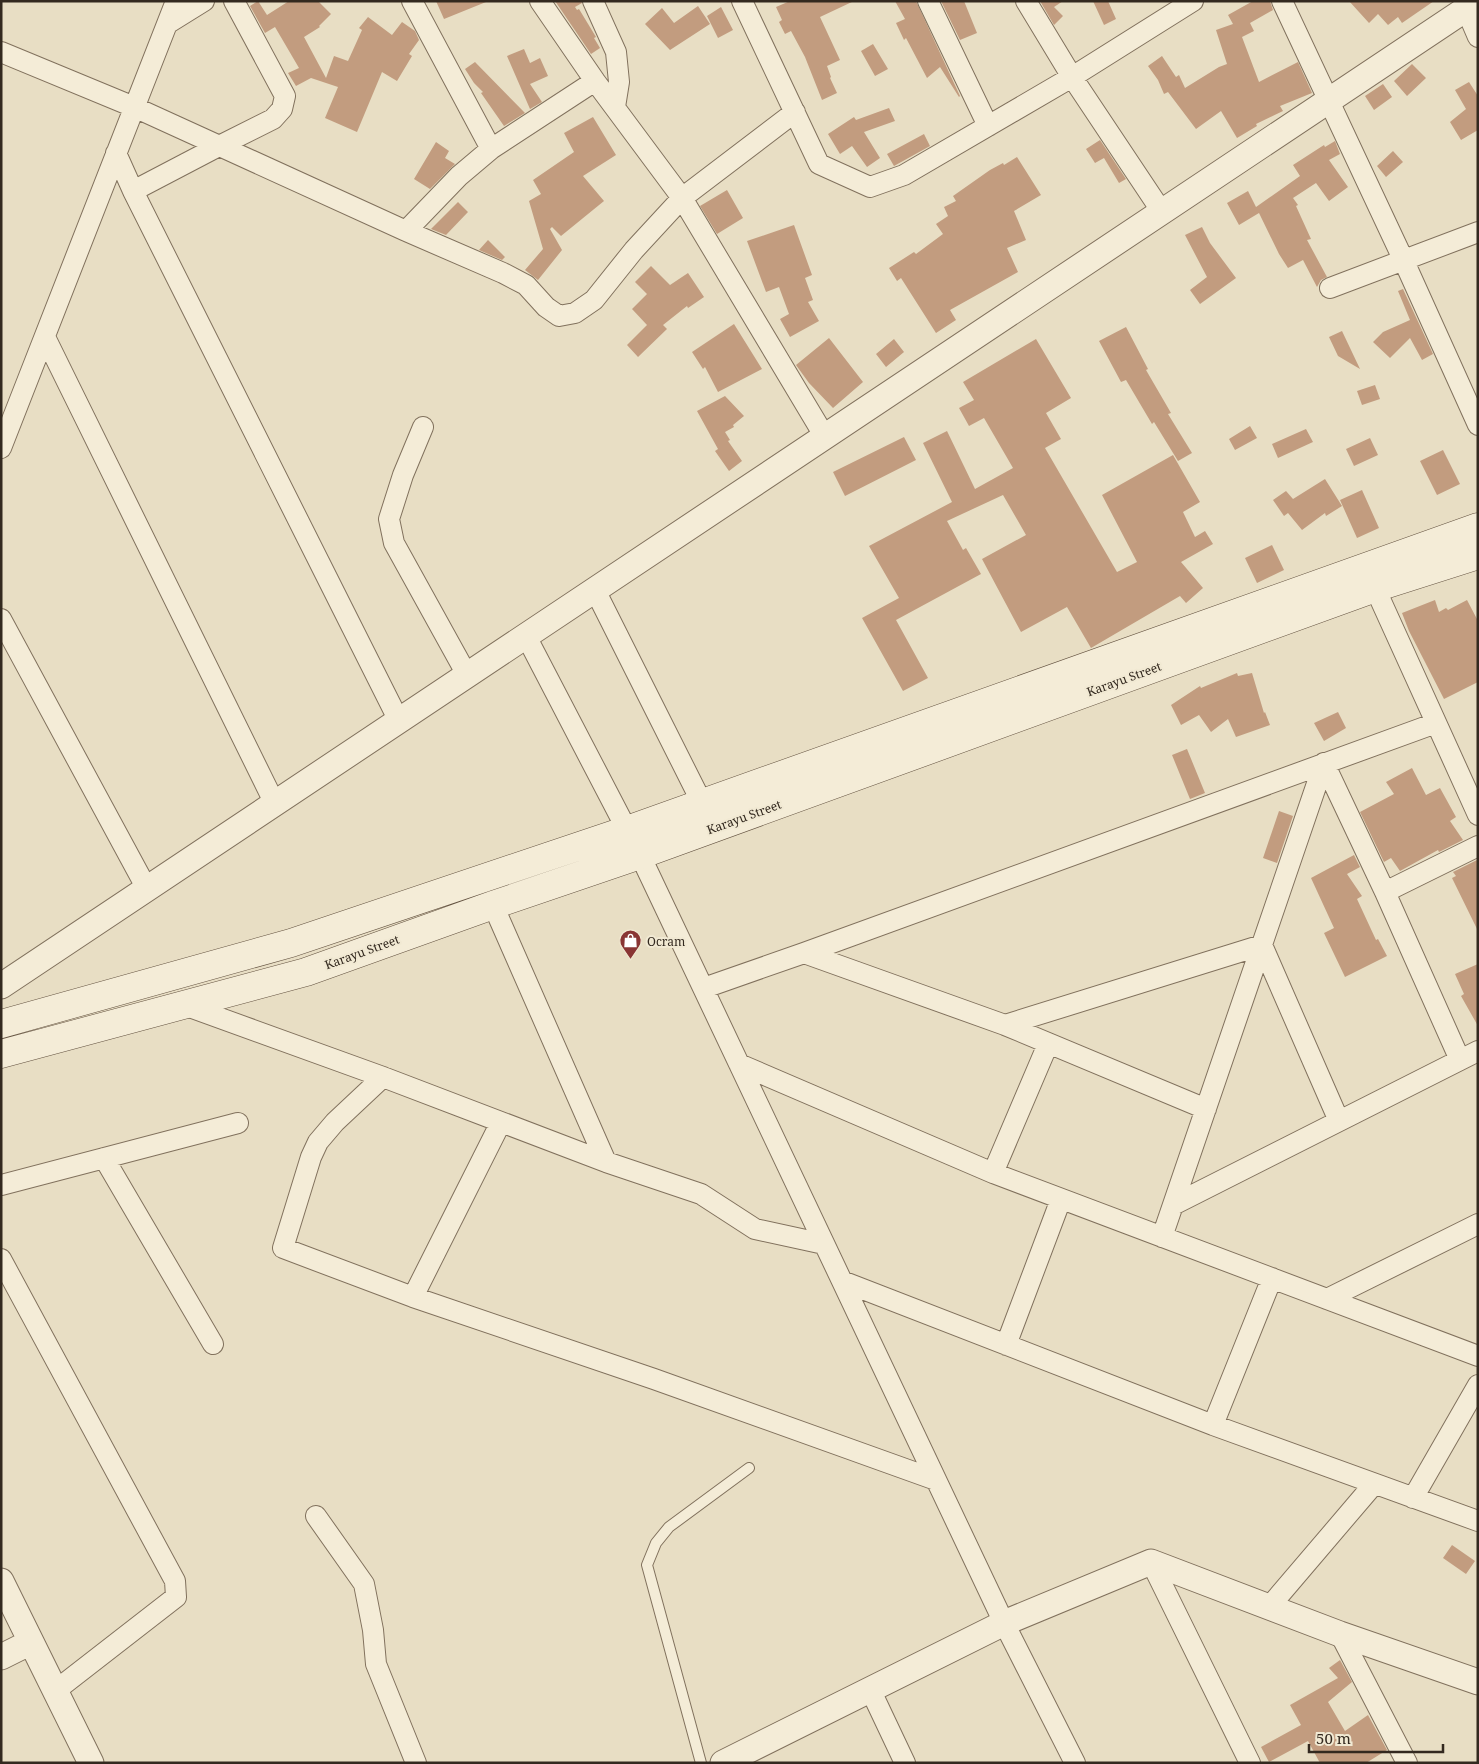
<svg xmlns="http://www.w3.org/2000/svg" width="1479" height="1764" viewBox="0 0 1479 1764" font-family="'Noto Serif',serif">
<rect width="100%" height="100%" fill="#e8dec4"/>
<path fill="#c29c7f" d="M258,1L267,15L289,1H318L331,14L319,26L320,27L304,37L326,78L334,56L348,61L362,30L359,28L368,17L392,35L402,22L415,31L419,40L409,54L412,56L397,81L382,72L357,132L325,118L338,87L311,78L296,86L288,73L299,68L275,27L265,33L250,6Z
M436,1H486V2L444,19Z
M555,1H581L582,3L575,7L577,10L579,9L596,37L594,38L600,48L591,54Z
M790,1H854L820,17L840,60L827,66L831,77L830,78L837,93L822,100L805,57L791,31L785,34L779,22L782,20L776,7Z
M895,1H916L960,96L959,97L940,67L927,78L906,38L904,40L896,23L905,19Z
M941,1H964L977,33L960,40Z
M1040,1H1063L1054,7L1063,16L1054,25Z
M1093,1H1108L1116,19L1104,25Z
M1253,1H1270L1273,10L1250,23L1254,31L1242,37L1259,82L1298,62L1312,93L1280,106L1283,111L1256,124L1257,126L1237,138L1221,111L1196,129L1168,92L1164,94L1158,80L1148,66L1162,56L1176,77L1179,75L1185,88L1219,67L1227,64L1216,30L1233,24L1228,15Z
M1349,1H1434L1402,23L1398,17L1388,25L1378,14L1369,23Z
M698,6L710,24L670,50L645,24L662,8L674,23Z
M721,7L733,30L718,38L707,16Z
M873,44L888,69L875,76L861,51Z
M524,49L530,63L540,58L548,76L530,84L542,102L530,109L507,56Z
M475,62L525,113L504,126L481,93L483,92L474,83L465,69Z
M1412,64L1426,78L1407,96L1394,81Z
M1469,82L1478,96V130L1461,140L1450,122L1466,109L1455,90Z
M1383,84L1392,97L1374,110L1365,96Z
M889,108L895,121L864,132L880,158L867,167L852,146L840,154L828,134L854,117L856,120Z
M593,117L616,155L583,176L604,201L561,236L552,227L550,229L562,250L538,280L525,270L543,249L529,201L541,194L533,180L574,152L564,133Z
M924,134L930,146L894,166L887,154Z
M1100,140L1126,179L1119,183L1104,158L1095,163L1086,149Z
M1335,141L1340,154L1329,160L1348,187L1329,201L1316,183L1293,198L1298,205L1296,206L1311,239L1307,240L1327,277L1321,280L1317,287L1303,260L1288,268L1279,254L1259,213L1239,225L1227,203L1248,191L1256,207L1300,176L1293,165L1324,145L1325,147Z
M436,142L449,151L445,158L455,164L430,189L414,179Z
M1393,151L1403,162L1386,177L1377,166Z
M1017,157L1041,195L1014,211L1026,240L1007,248L1018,272L950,310L956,320L936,333L901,278L897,281L889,268L914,252L916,254L943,234L936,224L948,216L944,207L956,201L953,196L990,170L1003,163L1004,165Z
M727,190L743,218L717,234L700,206Z
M458,202L468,212L446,235L431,229Z
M794,225L812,275L805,278L813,300L808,302L819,321L790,337L780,319L789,314L779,287L766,292L747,241Z
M1202,227L1210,243L1236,278L1200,304L1190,290L1207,277L1185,235Z
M488,240L505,257L502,260L479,250Z
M651,266L670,285L688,273L704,297L688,308L687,306L663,325L667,329L638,357L627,345L647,325L632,309L647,294L635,282Z
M1403,289L1433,354L1422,360L1410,338L1390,358L1373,342L1383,332L1410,320L1398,291Z
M734,324L762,369L718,392L705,367L703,369L692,352Z
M1126,327L1148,369L1146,370L1171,413L1168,414L1192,453L1178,461L1154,422L1152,424L1126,380L1121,382L1099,341Z
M1342,331L1360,369L1338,356L1329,337Z
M829,338L863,382L833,408L809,383L796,365Z
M894,339L904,352L886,367L876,354Z
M1036,339L1071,398L1046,413L1061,439L1045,448L1117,572L1137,562L1102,495L1173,455L1200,502L1183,512L1195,537L1205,531L1213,544L1181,562L1203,588L1186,603L1180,596L1091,648L1067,607L1021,632L982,559L1026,535L1003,495L947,521L963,550L966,548L981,574L896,620L928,678L903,691L862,618L899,598L869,546L952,502L923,443L947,431L975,489L1013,468L984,418L969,426L959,408L974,400L963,382Z
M1375,385L1380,399L1362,405L1357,391Z
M725,396L744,416L733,425L734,427L725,432L730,440L728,441L742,461L729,471L715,451L718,449L697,411Z
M1250,426L1257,438L1235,450L1229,439Z
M1306,429L1313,442L1278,458L1272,444Z
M904,437L916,460L845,496L833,472Z
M1370,438L1378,455L1354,466L1346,449Z
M1443,450L1460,484L1437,495L1420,461Z
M1325,479L1342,506L1326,516L1325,513L1302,530L1288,513L1284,516L1273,500L1286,491L1293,499Z
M1362,490L1379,528L1357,538L1340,500Z
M1272,545L1284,570L1257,583L1245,558Z
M1435,600L1439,612L1446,608L1448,610L1467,600L1478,621V682L1444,699L1409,631L1402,613Z
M1237,673L1238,676L1252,673L1264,713L1265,712L1270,725L1236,737L1228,719L1211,732L1199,715L1181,725L1171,705L1200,686L1201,688Z
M1338,712L1346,728L1324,741L1314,723Z
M1187,749L1205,793L1190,799L1172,755Z
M1412,768L1426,795L1440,788L1456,817L1450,821L1463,840L1439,852L1438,850L1400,871L1391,858L1384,862L1360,812L1394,794L1386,782Z
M1279,811L1293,816L1277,863L1263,858Z
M1354,855L1360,867L1347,874L1362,896L1357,899L1376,940L1378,939L1387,956L1345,977L1324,933L1334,928L1311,878Z
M1477,860L1478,861V931L1452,878L1456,876L1453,872Z
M1478,964V1026L1461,996L1464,994L1455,974Z
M1452,1545L1475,1561L1466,1574L1443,1558Z
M1340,1660L1352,1682L1328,1702L1345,1731L1368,1715L1387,1750L1366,1763H1320L1308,1741L1269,1762L1261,1747L1301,1725L1290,1705L1338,1678L1329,1668Z"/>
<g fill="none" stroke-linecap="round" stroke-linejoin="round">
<defs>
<path id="service" d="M701,1763L647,1565L656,1543L669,1527L749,1468"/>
<path id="minor" d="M412,1L491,149
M540,1L595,81L682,198L825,437
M593,1L616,52L619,82L615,107
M742,1L819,164L870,187L904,175L1072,77L1193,1
M928,1L988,126
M1026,1L1072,77L1162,212
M1282,1L1403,259L1478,425
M1466,9L1478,37
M167,24L204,1
M1,52L134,107L406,231L503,273L526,285L546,307L559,316L575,313L594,300L634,250L682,198L795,112
M116,153L133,191L399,721
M133,191L219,146L273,119L282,109L285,96L234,1
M406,231L459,176L491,149L595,81
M1330,288L1478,232
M45,337L275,804
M423,427L403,475L389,519L394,543L467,675
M1,448L176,1
M1375,588L1478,815
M595,590L702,803
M1,619L147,889
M526,636L640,855L1004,1623L1075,1763
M1324,763L1385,892L1460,1060
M1385,892L1478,846
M493,905L606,1162
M804,953L1005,1025L1206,1109
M704,988L804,953L1436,723
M184,1005L383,1077L606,1162L701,1194L755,1229L824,1244
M1005,1025L1262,945L1339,1121
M739,1064L993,1173L1478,1356
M383,1077L335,1122L318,1142L311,1157L283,1248L413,1297L654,1379L936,1480
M104,1158L213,1344
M993,1173L1048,1044
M1,1185L238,1123
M1173,1205L1478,1051
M1162,1237L1324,763
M1,1259L175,1581L176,1597L55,1691
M842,1281L1213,1425L1478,1521
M413,1297L501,1122
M1327,1299L1478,1224
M1006,1345L1061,1199
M1213,1425L1272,1278
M1413,1498L1478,1385
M316,1516L364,1584L373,1630L376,1664L416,1763
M1151,1562L1250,1763
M1270,1606L1374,1484
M1340,1634L1407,1763
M870,1689L905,1763"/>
<path id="tertiary" d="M1,986L1478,1
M1,1581L91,1763
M1,1657L31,1642
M723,1763L1004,1623L1151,1562L1340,1634L1478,1682"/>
<path id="secondary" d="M1,1024L291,943L627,830L1478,527
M1,1054L306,972L493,905L640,855L1375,588L1478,555"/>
</defs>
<use href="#service" stroke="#81715d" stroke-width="12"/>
<use href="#minor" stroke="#81715d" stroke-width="22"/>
<use href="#tertiary" stroke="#81715d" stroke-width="27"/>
<use href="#secondary" stroke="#635240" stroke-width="29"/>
<use href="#service" stroke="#f4ecd7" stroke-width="10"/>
<use href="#minor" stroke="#f4ecd7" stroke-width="20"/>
<use href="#tertiary" stroke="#f4ecd7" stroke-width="25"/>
<use href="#secondary" stroke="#f4ecd7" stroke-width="28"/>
</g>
<defs>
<symbol id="shop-pin" viewBox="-11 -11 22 30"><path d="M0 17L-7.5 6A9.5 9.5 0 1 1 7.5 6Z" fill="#893534" stroke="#f1e9d3"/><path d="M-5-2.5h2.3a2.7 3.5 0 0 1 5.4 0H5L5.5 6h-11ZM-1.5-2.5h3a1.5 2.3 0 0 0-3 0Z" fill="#fff"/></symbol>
</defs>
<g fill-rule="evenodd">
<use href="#shop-pin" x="618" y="928" width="25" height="34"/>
</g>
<g text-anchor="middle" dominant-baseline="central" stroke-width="4" stroke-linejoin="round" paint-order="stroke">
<g font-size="12" fill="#33291f" stroke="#f1e9d3">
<text transform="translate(1124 679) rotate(-20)">Karayu Street</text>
<text transform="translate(744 817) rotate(-20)">Karayu Street</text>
<text transform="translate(362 952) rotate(-20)">Karayu Street</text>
</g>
<g font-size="12" fill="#33291f" stroke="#f1e9d3" text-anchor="start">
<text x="647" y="941">Ocram</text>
</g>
</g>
<rect width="1479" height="1764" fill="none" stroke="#33291f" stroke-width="5"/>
<path d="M1309 1744v8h134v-8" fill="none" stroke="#33291f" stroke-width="2.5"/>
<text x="1316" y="1744" font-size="15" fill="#33291f" stroke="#f1e9d3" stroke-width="4" paint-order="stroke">50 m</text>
</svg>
